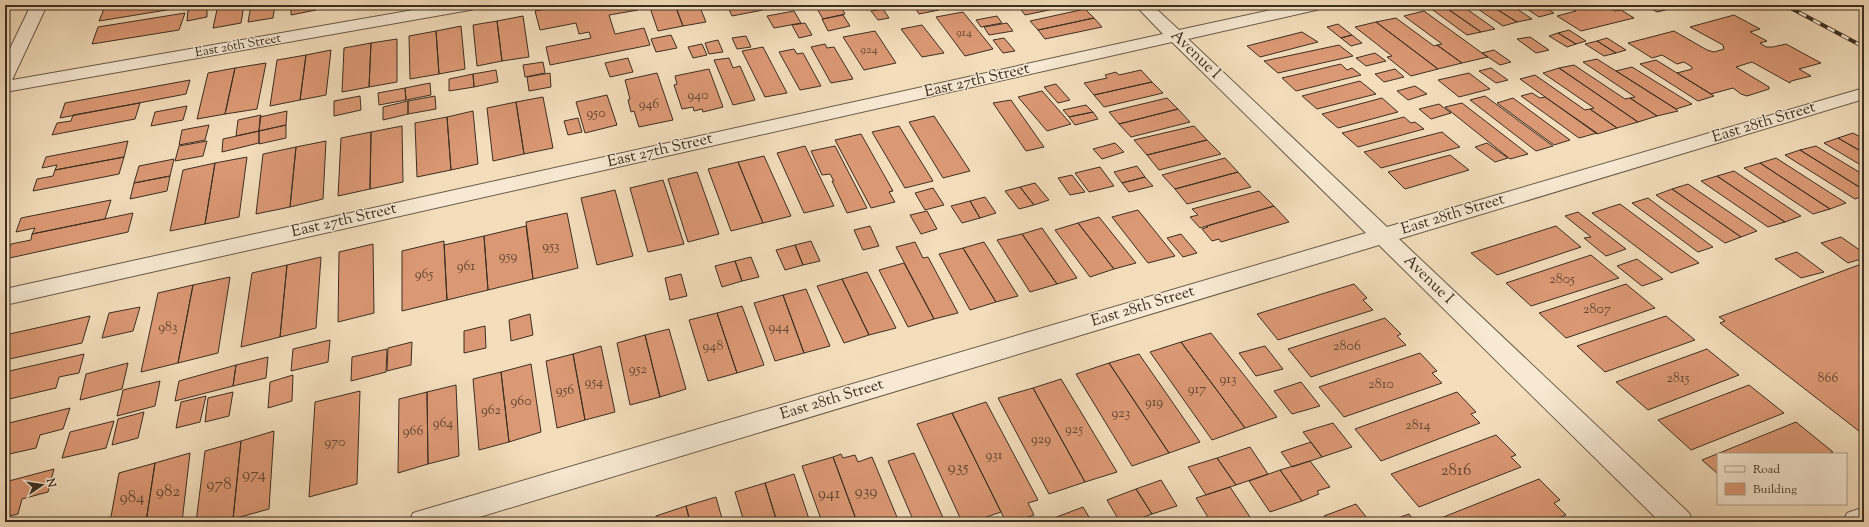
<svg xmlns="http://www.w3.org/2000/svg" width="1869" height="527" viewBox="0 0 1869 527" font-family="'Sorts Mill Goudy',serif">
<rect width="100%" height="100%" fill="#f3ddbb"/>
<filter id="stains"><feTurbulence type="fractalNoise" baseFrequency=".005" numOctaves="4"/><feColorMatrix values="0 0 0 0 .2 0 0 0 0 .09 0 0 0 0 .02 0 0 0 .5 -.17"/></filter>
<radialGradient id="worn" r=".72"><stop offset=".6" stop-color="#630" stop-opacity="0"/><stop offset="1" stop-color="#630" stop-opacity=".3"/></radialGradient>
<path fill="#db9874" stroke="#3d2f22" d="M127,5H186L185,7L99,21L104,9Z
M218,5H244L241,23L213,28Z
M251,5H275L273,18L248,22Z
M291,5H316V10L291,15Z
M576,5H637L638,10L609,15L615,34L644,28L650,45L550,65L546,47L591,38L589,32L579,34L576,23L540,30L535,11L559,7V9Z
M649,5H675L683,26L658,31Z
M675,5H699L706,22L683,26Z
M727,5H760L763,10L732,16Z
M826,5H840L845,14L823,19L816,7Z
M864,5H887L888,6L867,10Z
M920,5H936L939,10L919,14L914,6Z
M964,5H988L989,6L968,10Z
M1022,5H1073L1025,15L1018,6Z
M1426,5H1442L1481,32L1467,35Z
M1442,5H1461L1495,29L1481,32Z
M1472,5H1490L1517,22L1503,26Z
M1490,5H1511L1532,19L1517,22Z
M1521,5H1541L1554,13L1539,17Z
M1566,5H1606H1605L1615,11L1621,10L1634,18L1581,31L1557,16L1576,11Z
M1645,5H1686L1657,12Z
M207,6V17L187,21L188,10Z
M883,9L889,18L878,20L871,11Z
M1085,9L1094,18L1038,30L1030,21Z
M794,11L801,23L774,28L767,16Z
M1424,11L1482,53L1488,57L1462,63L1437,45L1442,44L1404,16Z
M963,12L993,49L965,56L936,17Z
M185,13L179,30L92,44L98,27Z
M843,15L850,26L828,31L822,19Z
M1734,15L1760,29L1750,32L1767,41L1760,43L1766,47H1773L1786,44L1821,63L1799,69L1811,76L1791,81L1790,83L1752,62L1736,67L1769,87V89L1747,96L1741,94L1733,88L1711,94L1677,73L1692,69V67L1684,62L1677,64L1662,55L1652,58L1628,43L1674,31L1707,50L1714,52L1724,49L1723,45L1690,27Z
M523,16L529,57L502,61L497,21Z
M997,16L1002,23L981,27L976,20Z
M1094,18L1102,27L1045,39L1038,30Z
M1396,18L1434,46L1437,45L1462,63L1438,69L1376,22Z
M497,21L502,61L477,66L473,25Z
M1376,22L1438,69L1411,76L1387,57L1392,56L1355,27Z
M805,23L812,35L799,38L792,25Z
M1007,23L1013,31L989,35L984,27Z
M1338,24L1352,35L1341,38L1327,27Z
M922,25L944,53L922,57L901,29Z
M461,26L465,69L439,74L436,31Z
M1569,30L1586,41L1576,44L1558,33Z
M436,31L439,74L410,79L409,36Z
M875,31L896,63L864,70L843,37Z
M1302,32L1318,42L1260,57L1247,46Z
M1558,33L1576,44L1567,47L1549,36Z
M671,35L677,48L656,52L651,39Z
M1352,35L1362,43L1351,46L1341,38Z
M746,36L751,47L737,49L732,38Z
M1530,37L1549,50L1536,53L1517,39Z
M1004,38L1015,51L1003,53L993,40Z
M1607,38L1626,50L1616,53L1597,41Z
M397,39V82L369,87L371,43Z
M718,40L723,52L709,54L705,43Z
M1597,41L1616,53L1604,56L1585,44Z
M371,43L369,87L342,92L344,48Z
M702,44L707,55L693,58L688,47Z
M825,44L827,48L834,47L853,79L831,83L811,47Z
M1339,45L1353,56L1278,73L1264,61Z
M763,47L787,93L765,97L742,51Z
M794,49L797,54L803,53L821,86L800,90L779,52Z
M331,50L326,95L300,100L306,55Z
M1494,50L1511,62L1500,65L1482,53Z
M1375,53L1386,61L1366,66L1356,58Z
M306,55L300,100L270,106L277,60Z
M628,58L633,72L610,77L605,63Z
M729,58L733,68L740,66L755,100L733,105L714,60Z
M1597,59L1676,109L1678,111L1657,116L1630,98L1635,97L1583,62Z
M1656,60L1677,73L1714,96L1698,101L1640,64Z
M543,62L545,73L525,77L523,65Z
M266,63L257,109L225,114L235,68Z
M1341,64L1347,70L1352,68L1361,75L1296,91L1282,78Z
M1574,65L1625,99L1630,98L1657,116L1638,122L1559,68Z
M1632,67L1692,104L1676,109L1616,71Z
M235,68L225,114L197,119L208,73Z
M1491,68L1508,80L1496,83L1479,71Z
M1559,68L1638,122L1617,128L1590,109L1594,108L1543,73Z
M709,69L723,107L703,112L702,109L694,111L693,107L682,109L674,85L677,84L675,76Z
M1395,69L1404,77L1384,82L1375,74Z
M496,70L498,82L474,87L473,74Z
M1141,70L1152,82L1094,95L1084,83L1107,78L1105,75L1116,72L1119,75Z
M550,73L551,87L529,91L527,77Z
M657,73L673,120L639,127L634,111L631,112L628,100L630,99L625,80Z
M1469,73L1490,89L1459,97L1438,80Z
M473,74L474,87L449,91V79Z
M1535,75L1585,110L1590,109L1617,128L1597,134L1520,79Z
M190,80L186,94L60,118L65,103Z
M1360,81L1376,94L1317,109L1302,96Z
M1152,82L1163,93L1104,107L1094,95Z
M430,83L431,95L406,100L405,88Z
M1056,84L1070,100L1058,103L1044,87Z
M1415,86L1427,94L1408,100L1397,91Z
M405,88L406,100L379,105L378,93Z
M1042,91L1071,124L1047,131L1018,97Z
M1532,93L1540,98L1545,97L1597,133L1579,138L1521,96Z
M607,95L617,125L585,133L576,102Z
M360,96L361,110L334,116V101Z
M435,96L436,109L408,114V101Z
M1485,96L1553,146L1536,151L1470,100Z
M543,97L553,148L524,154L516,102Z
M1167,98L1178,109L1119,124L1109,112Z
M1382,98L1398,112L1338,128L1322,114Z
M1513,98L1570,140L1554,145L1497,103Z
M1011,100L1044,147L1026,151L993,103Z
M408,101V114L383,120V107Z
M516,102L524,154L493,161L487,108Z
M140,103L135,119L52,135L57,123L71,121L73,115Z
M1462,103L1528,154L1510,159L1445,107Z
M1439,104L1451,113L1431,119L1419,109Z
M1086,105L1093,112L1069,117L1063,110Z
M187,106L183,120L151,126L155,112Z
M1178,109L1190,122L1131,137L1119,124Z
M287,111L286,125L259,131L260,117Z
M473,111L478,164L451,170L447,117Z
M1093,112L1098,119L1075,125L1069,117Z
M261,115L259,131L236,136L238,120Z
M934,116L970,171L943,178L909,122Z
M447,117L451,170L417,177L415,123Z
M1404,117L1411,123L1415,122L1424,129L1358,147L1342,133Z
M578,118L582,132L568,135L564,121Z
M209,125L205,140L179,145L182,130Z
M286,125V138L259,144V131Z
M402,126L403,182L370,189L371,132Z
M899,126L933,181L905,188L872,132Z
M1194,126L1207,140L1147,155L1134,140Z
M259,131V143L222,152L223,139Z
M371,132L370,189L338,196L341,138Z
M1442,132L1460,147L1381,168L1364,152Z
M1853,133L1864,139V153L1838,138Z
M861,134L893,191L889,192L895,202L871,208L835,140Z
M1838,138L1864,153V167L1824,143Z
M1207,140L1221,154L1159,170L1147,155Z
M128,141L124,157L55,170L57,165L42,168L46,157Z
M207,141L203,156L175,161L179,146Z
M326,141L323,199L290,207L296,147Z
M1115,143L1124,152L1102,159L1093,149Z
M1487,143L1508,158L1495,162L1475,147Z
M805,146L834,206L804,213L777,153Z
M835,146L867,208L847,213L832,181H834L830,174L822,175L811,151Z
M1816,146L1864,175V190L1800,150Z
M296,147L290,207L256,214L263,154Z
M1800,150L1864,190V196L1855,199L1785,155Z
M1450,155L1469,170L1405,189L1388,172Z
M764,156L791,216L763,223L738,162Z
M124,157L119,174L33,191L37,179L53,176L55,170Z
M247,157L239,217L205,224L215,163Z
M1225,158L1238,172L1175,189L1162,175Z
M1776,158L1846,203L1830,209L1760,163Z
M174,159L170,176L134,183L139,166Z
M738,162L763,223L731,231L708,169Z
M215,163L205,224L170,231L183,170Z
M1760,163L1830,209L1813,214L1744,168Z
M1137,166L1145,177L1122,183L1114,172Z
M1100,167L1114,186L1089,192L1075,173Z
M1734,171L1801,216L1785,222L1717,176Z
M697,172L719,234L688,242L668,179Z
M1238,172L1251,187L1187,204L1175,189Z
M1072,175L1085,192L1070,195L1058,178Z
M170,176L167,191L130,199L134,183Z
M1717,176L1785,222L1768,227L1701,181Z
M1145,177L1153,186L1129,192L1122,183Z
M663,180L684,244L648,252L630,188Z
M1035,183L1049,200L1034,205L1020,187Z
M1688,184L1757,231L1741,237L1672,189Z
M1020,187L1034,205L1019,209L1005,191Z
M933,188L944,205L925,210L915,193Z
M1672,189L1741,237L1725,243L1656,195Z
M615,190L633,256L597,265L581,198Z
M1259,191L1274,206L1200,228L1190,217L1198,215L1192,209Z
M985,197L996,213L980,218L970,201Z
M1648,198L1713,247L1698,252L1632,203Z
M111,200L105,219L32,234L35,228L16,232L21,218Z
M970,201L980,218L962,223L951,206Z
M1620,204L1699,263L1671,273L1592,213Z
M1274,206L1289,222L1221,242L1219,239L1212,241L1202,229L1208,227L1207,226Z
M1138,210L1175,256L1148,263L1112,217Z
M927,211L937,229L921,234L910,215Z
M1578,212L1626,249L1606,256L1584,238L1591,237L1565,216Z
M133,213L128,232L5,259L11,244L31,240L32,234Z
M567,213L578,268L533,279L526,222Z
M1099,217L1136,263L1114,269L1078,223Z
M1078,223L1114,269L1090,277L1055,230Z
M526,226L533,279L488,290L484,236Z
M870,226L879,246L863,250L854,230Z
M1556,226L1581,247L1497,275L1471,253Z
M1042,228L1077,278L1057,284L1022,234Z
M1022,234L1057,284L1030,292L997,240Z
M1181,234L1197,253L1183,257L1167,238Z
M484,236L488,290L447,300L444,245Z
M1841,237L1864,253V258L1848,263L1821,243Z
M444,241L447,300L402,311V251Z
M811,241L820,261L803,265L795,245Z
M915,242L923,258L928,257L958,313L934,319L896,247Z
M984,242L1018,296L996,302L963,248Z
M373,244L374,313L338,322L339,252Z
M795,245L803,265L785,270L776,250Z
M963,248L996,302L970,310L939,254Z
M1797,252L1824,272L1801,278L1775,259Z
M1591,255L1619,278L1531,306L1506,283Z
M321,257L316,328L280,337L287,265Z
M751,257L759,277L742,281L735,261Z
M1637,259L1663,279L1642,286L1617,266Z
M735,261L742,281L722,287L715,266Z
M904,263L934,319L908,327L879,270Z
M1864,263V435L1720,323L1725,321L1719,317Z
M287,265L280,337L241,347L252,273Z
M867,272L896,328L869,335L842,279Z
M681,274L687,296L670,300L665,278Z
M230,277L218,353L178,363L193,285Z
M842,279L869,335L844,343L817,286Z
M1354,284L1367,298L1363,300L1373,310L1278,340L1257,314Z
M1626,284L1655,308L1566,338L1539,313Z
M193,285L178,363L141,372L158,293Z
M806,289L830,346L804,353L783,295Z
M783,295L804,353L775,361L754,303Z
M742,306L764,365L737,373L717,313Z
M140,307L133,331L102,338L109,313Z
M717,313L737,373L708,381L689,320Z
M530,314L533,335L511,341L509,320Z
M90,316L82,343L5,360V335Z
M1666,316L1695,340L1605,372L1577,346Z
M1385,318L1401,334L1397,336L1406,345L1311,377L1288,349Z
M485,326L486,348L464,353V331Z
M669,329L686,389L660,397L645,335Z
M1211,333L1277,417L1245,428L1181,342Z
M645,335L660,397L630,405L617,343Z
M330,340L328,362L291,371L293,349Z
M412,342L411,365L387,371L388,348Z
M1181,342L1245,428L1212,440L1150,352Z
M601,346L615,412L585,420L573,354Z
M1265,346L1283,369L1256,376L1239,353Z
M387,349L386,372L351,381L352,357Z
M1707,349L1739,375L1648,410L1616,382Z
M1420,353L1437,371L1432,373L1442,383L1344,417L1319,387Z
M84,354L79,373L59,377L56,388L5,400V372Z
M573,354L585,420L557,428L546,361Z
M1139,354L1200,442L1169,453L1109,363Z
M268,357L266,378L233,386L236,365Z
M128,363L122,389L80,400L86,374Z
M1109,363L1169,453L1132,466L1076,374Z
M531,364L541,432L509,442L501,372Z
M236,365L233,386L175,401L179,381Z
M501,372L509,442L479,450L473,379Z
M293,375L292,401L268,408L270,382Z
M1061,379L1117,472L1085,482L1033,388Z
M160,381L155,406L117,416L123,390Z
M1301,382L1320,406L1292,414L1274,391Z
M456,385L459,456L428,464L427,392Z
M1749,385L1784,413L1691,450L1658,420Z
M1033,388L1085,482L1049,494L998,398Z
M360,391L357,484L309,497L315,402Z
M233,392L229,416L205,422L208,398Z
M427,392L428,464L398,473L399,399Z
M1457,392L1476,412L1471,414L1480,423L1381,461L1355,429Z
M206,396L200,422L176,428L181,402Z
M986,402L1038,500L1028,503L1034,515L1014,522H1006L952,413Z
M70,408L63,429L40,435L36,448L5,455V424Z
M144,412L138,438L112,445L118,419Z
M952,413L1001,512L972,522H962L917,424Z
M114,421L106,448L62,458L70,432Z
M1796,422L1833,452L1828,454H1718V474L1702,460Z
M1333,423L1352,447L1322,457L1303,432Z
M274,431L269,509L233,519L241,441Z
M1496,435L1516,455L1511,457L1521,467L1419,507L1391,474Z
M241,441L233,519L224,522H196L205,451Z
M1311,442L1322,457L1292,467L1281,452Z
M1250,447L1268,474L1236,485L1217,458Z
M190,453L182,522H146L155,463Z
M914,453L945,522H914L888,461Z
M841,454L843,458L855,455L858,462L872,457L899,522H857L833,457Z
M833,457L857,522H822L802,466Z
M1217,458L1236,485L1206,495L1188,467Z
M1310,461L1330,487L1317,491L1319,494L1302,501L1280,470Z
M155,463L146,522H110L119,473Z
M54,469L48,492L22,499L18,514L5,517V482Z
M1280,470L1302,501L1270,512L1249,481Z
M794,474L810,522H777L765,483Z
M1539,479L1560,500L1554,503L1566,515L1548,522H1431Z
M1161,480L1177,506L1152,514L1136,489Z
M765,483L777,522H744L735,492Z
M1230,487L1250,517L1234,522H1211L1196,498Z
M1136,489L1152,514L1131,522H1120L1107,500Z
M716,497L723,522H690L686,506Z
M1356,504L1370,522H1328L1324,516Z
M686,506L690,522H657L656,516Z
M1083,507L1092,522H1056L1054,518Z
M1409,514L1415,522H1386Z"/>
<g fill="none" stroke-linecap="round" stroke-linejoin="round">
<defs>
<path id="street" d="M31,5H47L12,80L442,5H478L476,8L470,10L5,92V59Z
M1135,5H1152L1179,30L1294,5H1324L1322,8L1316,10L1188,39L1387,227L1864,88V99L1399,239L1689,513L1693,522H1660L1379,245L463,522H409L413,513L423,510L1366,233L1172,42L5,305V289L1163,34Z
M1864,507V522H1843L1847,513Z"/>
</defs>
<use href="#street" stroke="#6a5a48" stroke-width="2"/>
<use href="#street" fill="#f7e9d3" fill-rule="evenodd"/>
<defs>
<path id="rail" d="M1785,5L1864,47"/>
</defs>
<use href="#rail" stroke="#3d2f22" stroke-width="4"/>
<use href="#rail" stroke="#f7e9d3" stroke-width="2.5" stroke-dasharray="8" stroke-linecap="butt"/>
</g>
<g text-anchor="middle" dominant-baseline="central" stroke-width="3" stroke-linejoin="round" paint-order="stroke">
<g font-size="12" fill="#644936">
<text x="964" y="33">914</text>
<text x="869" y="50">924</text>
</g>
<g font-size="13" fill="#3d2f22" stroke="#f7e9d3">
<text transform="translate(238 46) rotate(-10)">East 26th Street</text>
</g>
<g font-size="14" fill="#644936">
<text x="698" y="96">940</text>
<text x="649" y="105">946</text>
<text x="596" y="114">950</text>
<text x="551" y="247">953</text>
<text x="508" y="257">959</text>
<text x="466" y="267">961</text>
<text x="424" y="275">965</text>
<text x="1562" y="280">2805</text>
<text x="1597" y="310">2807</text>
<text x="168" y="328">983</text>
<text x="779" y="328">944</text>
<text x="713" y="347">948</text>
<text x="1347" y="347">2806</text>
<text x="638" y="370">952</text>
<text x="1678" y="379">2815</text>
<text x="1828" y="379">866</text>
<text x="1228" y="380">913</text>
<text x="594" y="383">954</text>
<text x="1381" y="385">2810</text>
<text x="1197" y="390">917</text>
<text x="565" y="391">956</text>
<text x="521" y="402">960</text>
<text x="1154" y="403">919</text>
<text x="491" y="411">962</text>
<text x="1121" y="414">923</text>
<text x="443" y="424">964</text>
<text x="1418" y="426">2814</text>
<text x="1074" y="430">925</text>
<text x="413" y="432">966</text>
<text x="1041" y="440">929</text>
<text x="335" y="443">970</text>
<text x="994" y="456">931</text>
</g>
<g font-size="16" fill="#3d2f22" stroke="#f7e9d3">
<text transform="translate(1195 55) rotate(44)">Avenue I</text>
<text transform="translate(977 81) rotate(-13)">East 27th Street</text>
<text transform="translate(1764 123) rotate(-17)">East 28th Street</text>
<text transform="translate(660 151) rotate(-13)">East 27th Street</text>
<text transform="translate(1453 215) rotate(-17)">East 28th Street</text>
<text transform="translate(344 221) rotate(-13)">East 27th Street</text>
<text transform="translate(1428 280) rotate(44)">Avenue I</text>
<text transform="translate(1143 307) rotate(-17)">East 28th Street</text>
<text transform="translate(832 400) rotate(-17)">East 28th Street</text>
</g>
<g font-size="17" fill="#644936">
<text x="958" y="468">935</text>
<text x="1456" y="471">2816</text>
<text x="254" y="475">974</text>
<text x="219" y="485">978</text>
<text x="168" y="492">982</text>
<text x="866" y="492">939</text>
<text x="829" y="494">941</text>
<text x="132" y="498">984</text>
</g>
</g>
<rect width="1869" height="527" fill="none" stroke="#f3ddbb" stroke-width="20"/>
<rect x="6" y="6" width="1857" height="515" fill="none" stroke="#3d2f22" stroke-width="2"/>
<rect x="10" y="10" width="1849" height="507" fill="none" stroke="#3d2f22"/>
<rect x="1717" y="453" width="130" height="52" fill="#f7e9d3" stroke="#ad9f8c"/>
<rect x="1725" y="466" width="20" height="6" fill="#f7e9d3" stroke="#ad9f8c"/>
<text x="1753" y="473" font-size="12" fill="#3d2f22">Road</text>
<rect x="1725" y="483" width="20" height="12" fill="#db9874" stroke="#ad9f8c"/>
<text x="1753" y="493" font-size="12" fill="#3d2f22">Building</text>
<g transform="translate(42 485) rotate(77)" stroke="#f7e9d3" stroke-width="3" paint-order="stroke">
<path d="M0-3L7 15L0 10L-7 15Z" fill="#3d2f22"/>
<text y="-6" font-size="11" font-weight="bold" text-anchor="middle" fill="#3d2f22">N</text>
</g>
<rect width="100%" height="100%" filter="url(#stains)"/>
<rect width="100%" height="100%" fill="url(#worn)"/>
</svg>
